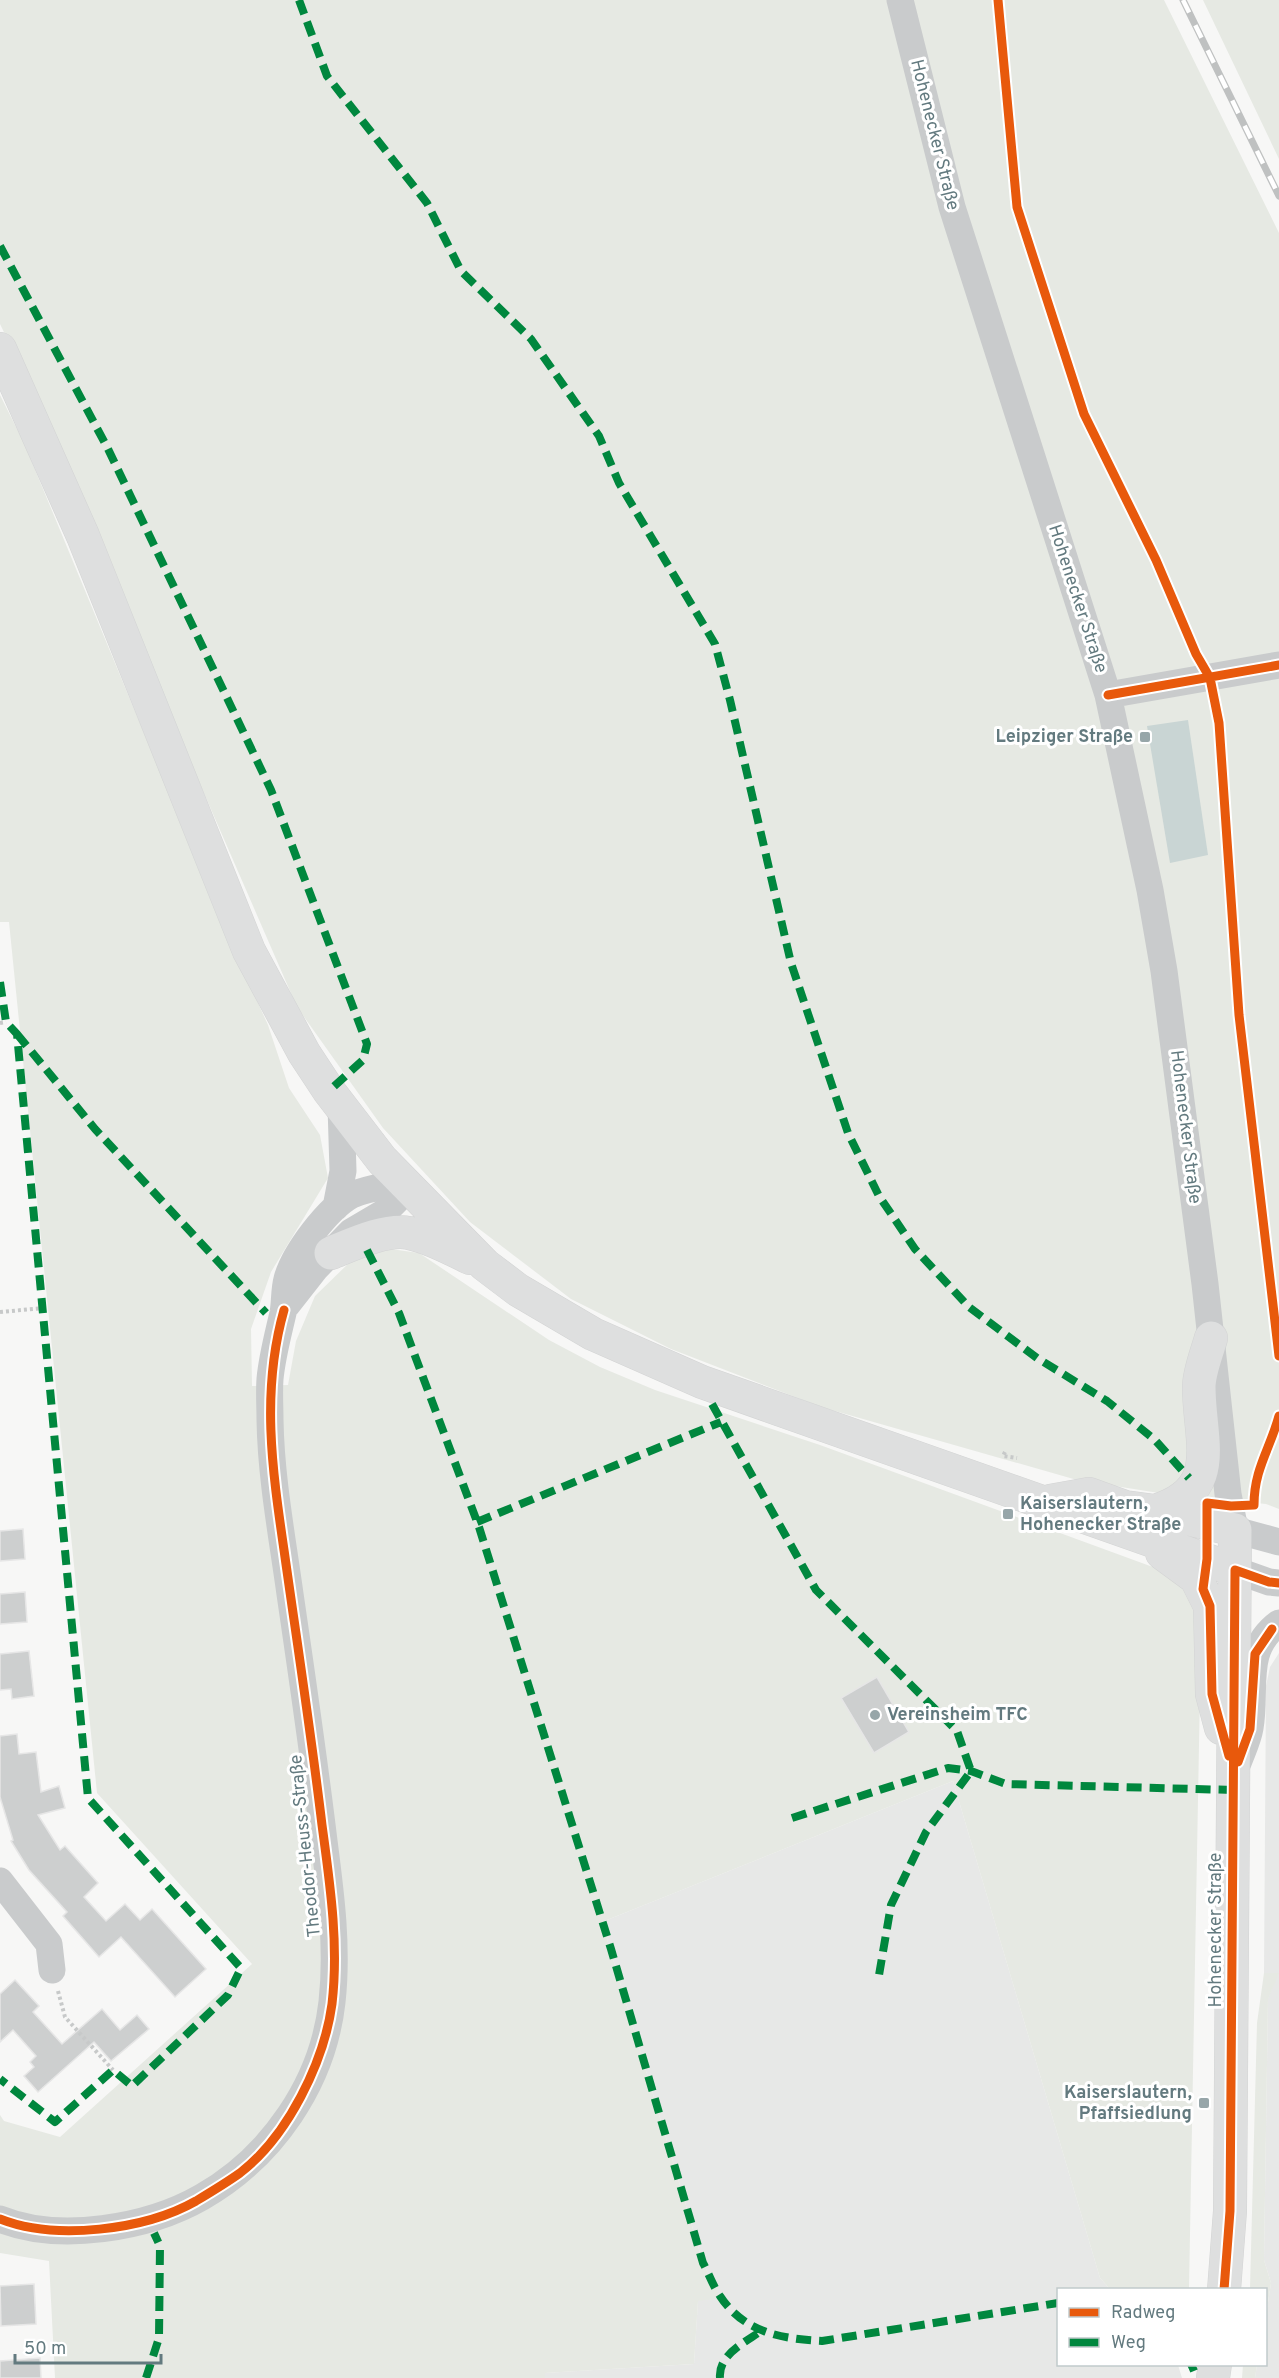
<svg xmlns="http://www.w3.org/2000/svg" width="1279" height="2378" viewBox="0 0 1279 2378" font-family="Overpass,sans-serif">
<rect width="100%" height="100%" fill="#f7f7f6"/>
<path fill="#e7e8e7" d="M1279,1653V2378H1255L1257,2365L1266,2364V2315L1271,2283L1264,2260L1268,1998L1278,1973H1264L1266,1686L1270,1667Z
M953,1781L1100,2278L1110,2289L1058,2290V2364L1178,2365L1182,2378H545L544,2373L694,2364L698,2300L720,2297L703,2263L602,1922Z"/>
<path fill="#e6e9e3" d="M0,0H1164L1279,233V1509L1266,1504L1159,1493L1077,1480L821,1407L671,1349L571,1299L470,1222L383,1128L297,1007L133,630L53,432L0,324Z
M1203,0H1279V159Z
M0,395L24,443L232,946L268,1025L289,1088L320,1135L328,1178L271,1272L251,1329L252,1386L288,1385L296,1341L315,1296L352,1260L384,1248L419,1253L549,1340L600,1367L655,1390L820,1445L1161,1570C1193,1593 1195,1598 1201,1636L1189,2289H1110L1100,2278L953,1781L602,1922L703,2263L721,2298L698,2301L694,2364L545,2373V2378H55L49,2261L0,2253V2115L4,2121L60,2137L252,1964L97,1793L9,922H0Z
M1264,1973H1279L1268,1999L1264,2260L1271,2283L1266,2315V2290L1250,2289L1257,2023Z
M1243,2365H1257L1255,2378H1242Z"/>
<path fill="#c9d5d4" d="M1188,720L1208,855L1170,863L1147,726Z"/>
<path fill="#cdcfcf" stroke="#e6e6e6" stroke-width="1.5" d="M23,1529L25,1559L0,1561V1531Z
M25,1592L27,1622L0,1624V1594Z
M29,1651L34,1696L12,1699L11,1689L0,1690V1654Z
M877,1677L909,1732L874,1753L841,1698Z
M17,1734L19,1754L36,1752L41,1792L59,1786L65,1808L38,1815L60,1850L65,1846L98,1883L84,1897L106,1921L125,1904L140,1920L152,1909L206,1969L175,1997L121,1937L99,1957L63,1916L67,1912L29,1870L11,1841L13,1840L0,1797V1736Z
M15,1980L39,2006L33,2012L62,2044L102,2009L120,2030L137,2015L149,2029L111,2061L94,2042L38,2092L24,2076L34,2067L30,2062L36,2056L13,2030L0,2042V1994Z
M34,2284L36,2324L1,2326L0,2286Z
M40,2358L41,2378H0V2361Z"/>
<g fill="none" stroke-linecap="round" stroke-linejoin="round">
<defs>
<path id="major" d="M0,349L83,536L249,951L304,1053L329,1091L382,1160L485,1265L518,1290L593,1334L702,1382L1235,1570
M331,1253C351,1245 387,1228 409,1233C430,1237 451,1249 470,1258
M1050,1501L1089,1494L1125,1507L1155,1511L1235,1530L1230,2211L1224,2290
M1155,1511C1224,1490 1199,1441 1199,1387C1199,1372 1207,1353 1211,1338
M1162,1553L1196,1578L1210,1606L1212,1694L1221,1728
M1213,2378L1215,2364"/>
</defs>
<use href="#major" stroke="#d3d4d4" stroke-width="34"/>
<path stroke="#c7c9c9" stroke-width="4" stroke-dasharray="3 3" stroke-linecap="butt" d="M0,1023L6,1022
M0,1312L44,1308
M1005,1452L1003,1456L1017,1458
M58,1991L65,2017L113,2070"/>
<path stroke="#c9cbcc" stroke-width="27" d="M900,0L952,207L1108,695L1150,890L1164,971L1205,1284L1228,1494L1235,1530L1279,1542
M1108,695L1279,665
M336,1207L343,1171L341,1106
M287,1305L316,1268L351,1232L385,1212L396,1201L404,1182
M1235,1570L1269,1582L1279,1583
M1238,1763C1242,1752 1248,1740 1250,1728C1257,1689 1242,1650 1279,1623
M0,1881L49,1944L52,1970
M0,2219C59,2243 148,2228 202,2197C272,2157 323,2083 332,2002C338,1948 331,1895 324,1841C314,1758 302,1676 290,1594C282,1536 271,1478 270,1420C270,1406 269,1392 270,1379C272,1357 278,1335 283,1313C285,1302 284,1290 287,1279C294,1253 328,1208 352,1195C367,1188 388,1186 404,1182"/>
<use href="#major" stroke="#dedfdf" stroke-width="33"/>
<defs>
<path id="rail" d="M1183,0L1279,196"/>
</defs>
<use href="#rail" stroke="#bfc1c1" stroke-width="7"/>
<use href="#rail" stroke="#fff" stroke-width="4.5" stroke-dasharray="14" stroke-linecap="butt"/>
<path stroke="#00873e" stroke-width="8" stroke-dasharray="15 8" stroke-linecap="butt" d="M299,0L327,76L427,203L461,271L531,339L599,436L619,483L715,644L730,700L791,963L848,1133L879,1196L915,1249L969,1307L1037,1358L1107,1401L1155,1440L1189,1478
M0,246L108,449L271,790L367,1044L363,1060L329,1091
M0,982L6,1022L17,1034L88,1798L241,1968L228,1995L132,2086L113,2070L55,2122L0,2079
M17,1034L95,1129L266,1313
M367,1250L399,1313L479,1527L611,1949L703,2263C709,2274 713,2286 720,2296C744,2333 783,2339 822,2341L1058,2303
M712,1404L816,1590L957,1731L971,1771L926,1832L891,1905L878,1981
M477,1522L721,1422
M792,1818L948,1768L971,1771L1006,1784L1234,1790
M1191,2364L1194,2371
M146,2378L159,2338L160,2246L154,2233
M720,2378C718,2355 744,2343 761,2331"/>
<defs>
<path id="cycleway" d="M998,0L1017,207L1084,414L1156,560L1196,654L1210,678L1219,723L1239,1015L1279,1356
M1108,695L1279,665
M1229,1756L1212,1694L1210,1606L1203,1589L1207,1559V1503L1231,1506L1254,1505C1254,1469 1270,1449 1279,1416
M1238,1762L1250,1729L1255,1654L1272,1629
M0,2219C55,2241 145,2230 196,2201C211,2192 226,2183 240,2173C288,2136 324,2062 332,2004C339,1944 330,1884 322,1825C311,1733 297,1642 284,1550C272,1468 261,1391 284,1310
M1224,2290L1230,2211L1235,1570L1269,1582L1279,1583"/>
</defs>
<use href="#cycleway" stroke="#fff" stroke-width="13"/>
<use href="#cycleway" stroke="#e8590c" stroke-width="9"/>
</g>
<g fill="#97a6a9" stroke="#fff" stroke-width="2">
<rect x="1139" y="731" width="12" height="12" rx="3"/>
<rect x="1002" y="1508" width="12" height="12" rx="3"/>
<circle cx="875" cy="1715" r="6"/>
<rect x="1198" y="2097" width="12" height="12" rx="3"/>
</g>
<g text-anchor="middle" dominant-baseline="central" stroke-width="6" stroke-linejoin="round" paint-order="stroke">
<g font-size="18" fill="#637a7f" stroke="#fff">
<text transform="translate(934 135) rotate(76)">Hohenecker Straße</text>
<text transform="translate(1077 599) rotate(72)">Hohenecker Straße</text>
<text transform="translate(1185 1127) rotate(83)">Hohenecker Straße</text>
<text transform="translate(306 1846) rotate(-96)">Theodor-Heuss-Straße</text>
<text transform="translate(1216 1930) rotate(-90)">Hohenecker Straße</text>
</g>
<g font-size="18" font-weight="bold" fill="#637a7f" stroke="#fff" text-anchor="end">
<text x="1133" y="737">Leipziger Straße</text>
<text x="1020" y="1504" text-anchor="start">Kaiserslautern,<tspan x="1020" dy="21">Hohenecker Straße</tspan></text>
<text x="887" y="1715" text-anchor="start">Vereinsheim TFC</text>
<text x="1192" y="2093">Kaiserslautern,<tspan x="1192" dy="21">Pfaffsiedlung</tspan></text>
</g>
</g>
<rect x="1057" y="2288" width="210" height="78" fill="#ffffff" stroke="#c1cacc" stroke-width="1.5"/>
<rect x="1069" y="2308" width="30" height="9" fill="#e8590c" stroke="#c1cacc" stroke-width="1.5"/>
<text x="1111" y="2318" font-size="18" fill="#637a7f">Radweg</text>
<rect x="1069" y="2338" width="30" height="9" fill="#00873e" stroke="#c1cacc" stroke-width="1.5"/>
<text x="1111" y="2348" font-size="18" fill="#637a7f">Weg</text>
<path d="M15 2354v9h146v-9" fill="none" stroke="#637a7f" stroke-width="3"/>
<text x="24" y="2354" font-size="18" fill="#637a7f" stroke="#ffffff" stroke-width="4.5" paint-order="stroke">50 m</text>
</svg>
